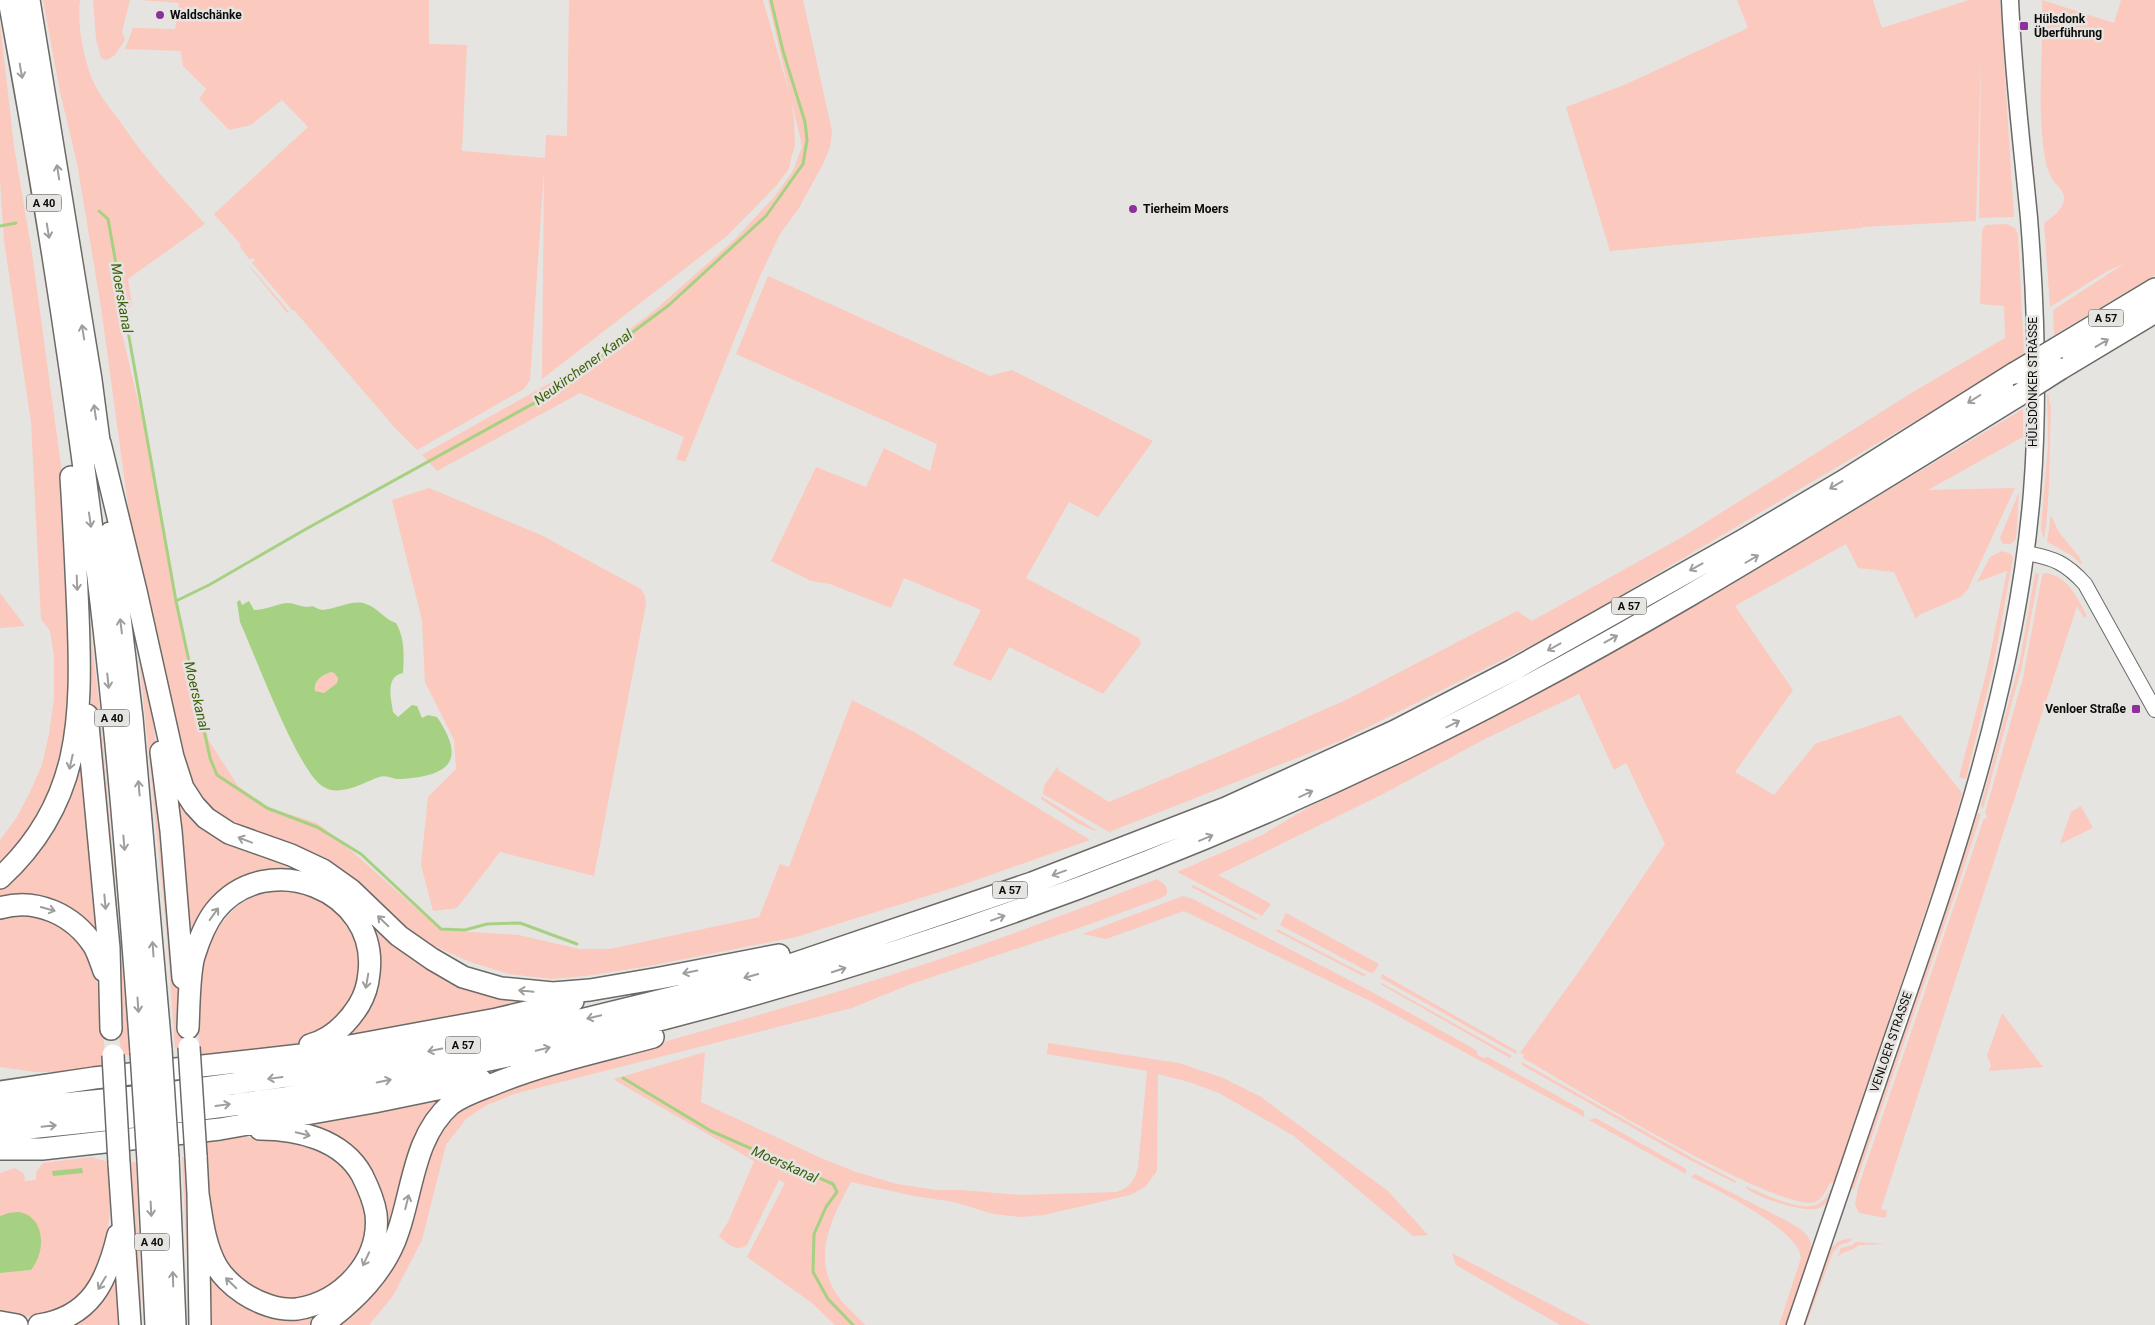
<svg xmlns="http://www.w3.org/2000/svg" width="2155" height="1325" viewBox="0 0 2155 1325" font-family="Roboto,sans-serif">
<rect width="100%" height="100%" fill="#e6e4e1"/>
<path fill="#fbc9bd" d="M43,0H80C77,26 83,55 92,79C99,96 113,111 124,127C145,159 174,189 205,224L128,279L132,304L119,321L146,434L184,643L209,741L238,786L270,808L317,823L338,839L441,930L519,935L579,949H610L759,917L780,864L789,867L852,700L916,733L1090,840L962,885L796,937L649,966L586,976L551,979L509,974L470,962L432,945L392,917L227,822L210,809L196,794L184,770L148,616L130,520L101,307L77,163L60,92Z
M93,0H130L122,32L125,40L115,55L107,60L101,58L96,39Z
M140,0H429V44L467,45L462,151L545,158L546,135L567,136L569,0H763L790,96L768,0H803L832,131L830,147L824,162L799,208L780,234L760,276L685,462L676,459L684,437L580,393L437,471L422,455L546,385L573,372L655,310L734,240L775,196L793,171L802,146L791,100L794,120L795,145L788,170L776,186L727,236L542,379L544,171L530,380L524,389L417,450L395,428L294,310L293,311L252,263L255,260L253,258L249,259L240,247L241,245L214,214L308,127L282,100L251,125L229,130L199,99L206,89L183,66L181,51L125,49L133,28L175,29L179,3Z
M1737,0H1873L1882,28L1969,0H2000L2014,217L1979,218L1981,56L1976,221L1863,227L1852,210L1863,228L1610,251L1566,107L1624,85L1748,28Z
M2042,0L2114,23L2121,0H2155V275L2054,335L2053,310L2125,263L2106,272L2050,307L2044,223C2052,217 2063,210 2064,199C2065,190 2054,184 2051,177C2048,171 2046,164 2045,158C2036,106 2044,53 2042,0Z
M0,23L14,146L32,253L62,473L67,533L71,713L57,775L42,809L29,830L7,857L0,863V840L17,817L30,792L42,765L49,734L54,698V656L50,631L41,619L31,422L4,241L0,181Z
M2006,224L2015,228L2018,234L2024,354L1937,408L1560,631L1340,741L1109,832L1043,794L1044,786L1058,766V770L1109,802L1231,751L1348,699L1517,611L1532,621L1684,536L1913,392L2005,338L2004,306L1980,304L1982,230L1986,225Z
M250,267H251L289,312L287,313L283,308Z
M768,276L990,376L1012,370L1153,441L1098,517L1069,502L1026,578L1139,638L1141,644L1103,694L1009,647L991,681L953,665L981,610L904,578L891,608L830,584L811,581L771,561L816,467L866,487L884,448L930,471L937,444L736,354Z
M2048,394L2051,407C2049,451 2051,495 2044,539L2041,529L2048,445L2047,395Z
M2023,409V437L1928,490L2015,488L1968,589L1961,597L1919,615L1916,619L1894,572L1858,568L1846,544L1735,606L1793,690L1735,772L1774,795L1815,744L1900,715L1962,793L1949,842L1834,1182L1829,1184C1826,1191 1822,1199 1815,1202C1778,1213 1566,1083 1523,1058L1524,1054L1520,1053L1585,963L1665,844L1626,763L1614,770L1579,694L1487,738L1381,795L1218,875L1271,904L1262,916L1177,872L1262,835L1309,807L1409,760L1566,679L1733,584Z
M429,488L541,535L641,589L645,596L646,604L594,876L500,852L457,908L433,911L421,865L428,797L456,769L454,740L425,682L422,620L392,500Z
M2019,492L2016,539L2011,544H2003L2000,538Z
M2051,515L2058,531L2080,558L2082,565L2071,555L2047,542Z
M2002,551L2011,554L2013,558L1993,668L1971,758L1966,779L1959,777L1987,670L2007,571L1977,582L1990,557Z
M2035,573L2039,574L2022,666L1983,809L1981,805L2020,660Z
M2044,573C2068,575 2077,598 2087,616L2084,618L2077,606L1881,1209L1887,1211L1886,1218L1859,1213L1855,1204L1858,1188L1984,818L1988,819L1985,813L2023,678L2042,576Z
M85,580L101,721L130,1055H121L90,689Z
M0,593L25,626L0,628Z
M135,617C153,700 161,784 169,869C174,929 180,988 182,1047L175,1048L167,937Z
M331,672L334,673L338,678L337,683L324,693L315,691C313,681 323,675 331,672Z
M81,744L98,943L79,921L0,905V885Z
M176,782L179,789L290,860L397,940L546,999L333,1041L365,1005L355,909L255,879L191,955Z
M1041,796L1096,830L1095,831L1077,823L1041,799Z
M2081,806L2093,828L2060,844L2071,812Z
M1978,813L1981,814L1959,883L1854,1189L1850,1188Z
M1157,879C1163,883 1170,887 1166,895L1161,898L1082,927L911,984L852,1008L514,1094L485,1106L466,1119L446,1145L422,1240L393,1296L369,1325H337L425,1166L440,1131L453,1116L468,1103L497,1089C639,1048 782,1011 922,965C1002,939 1079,909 1157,879Z
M1193,885L1258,919L1256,920L1191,887Z
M286,889C302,893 318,896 331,907C377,944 364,1007 316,1035C282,1054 238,1055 200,1060C196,1007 195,933 245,901C257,893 272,891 286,889Z
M1183,896L1193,899L1372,992L1476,1050L1478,1055L1483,1058L1488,1057L1584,1111V1117L1370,1001L1184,911L1106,939L1083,934Z
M1286,913L1379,964L1374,972L1371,973L1280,925Z
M16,915C109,924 100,1002 106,1072H36L0,1067V918Z
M1277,929L1366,975L1363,976L1276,931Z
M1382,974L1517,1051L1516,1054L1381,978Z
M1380,982L1512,1056L1510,1058L1382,985Z
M2002,1013L2043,1067L1989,1071L1991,1065L1987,1056Z
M1048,1043L1179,1063L1223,1078L1261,1097L1388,1191L1428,1235L1413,1236L1294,1136L1219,1093L1189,1082L1158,1074L1157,1171L1145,1187L1130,1195L1044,1215L1020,1217L993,1214L954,1202L914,1196L851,1182C833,1216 813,1253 834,1290C841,1303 855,1314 865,1325H835L812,1303L747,1257L785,1183L779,1180L747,1245C736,1253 727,1243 719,1236L728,1222L754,1161L616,1081L614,1079L705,1052L701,1102L821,1158L856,1172L897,1184L937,1190H960L1022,1195L1117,1192C1130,1187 1134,1181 1138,1168L1147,1071L1047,1054Z
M1522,1062L1694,1159L1736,1181L1735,1183L1686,1158L1522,1065Z
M455,1096L429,1122L423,1135L413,1160L394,1233L381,1259L359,1288L315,1325H210L208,1263L210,1262C219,1283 238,1298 259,1307C357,1325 427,1211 344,1147C328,1135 307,1130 288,1126Z
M1596,1118L1686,1169V1174L1589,1120Z
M245,1137C273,1139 301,1140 326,1153C385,1185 375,1278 310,1295C299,1298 288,1300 276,1298C269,1297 262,1292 256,1288C250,1286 243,1284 239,1280C229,1271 214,1240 211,1227C206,1204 206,1178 204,1155L207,1153L206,1139Z
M189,1156L190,1325L182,1157Z
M92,1157L111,1163C113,1215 108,1301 45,1314C29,1318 15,1317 0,1311V1273L31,1270L36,1263L38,1255L8,1213L0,1216V1173L15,1168L23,1173L25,1178L24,1181L36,1180V1172L43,1163Z
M127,1162H136L142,1325H137Z
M1695,1174L1787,1221C1799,1228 1813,1234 1811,1251L1786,1325H1779L1801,1258C1799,1229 1715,1189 1691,1177Z
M1745,1186C1762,1193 1798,1211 1816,1205C1824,1202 1828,1195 1831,1188L1833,1189C1830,1196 1827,1205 1819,1208C1806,1214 1750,1196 1745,1186Z
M1852,1238L1851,1241L1840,1245L1833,1252L1806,1325H1803L1831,1248L1839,1241Z
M1855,1242L1887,1244L1858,1245C1853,1252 1842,1250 1837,1258L1841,1248L1853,1245Z
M1452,1253L1588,1324L1591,1325H1560L1456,1265Z
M116,1266L119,1325H61Z"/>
<path fill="#a7d182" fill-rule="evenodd" d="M240,600L242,605L249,601L254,610C266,610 276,604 287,603C296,603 304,609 312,606C315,607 320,610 323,610C336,609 353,599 366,604C378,608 384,619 396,623C405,639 404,655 403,673C385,676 391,699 393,712L398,717L412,705L417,706L422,718L428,715L437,717C467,761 449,776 401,779C393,780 388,774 379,777C362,783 339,798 322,786C297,769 255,655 240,622L237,602ZM331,672L334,673L338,678L337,683L324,693L315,691C313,681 322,675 331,672Z
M82,1168L83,1173L53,1176L52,1171Z
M19,1212C46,1217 46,1252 31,1270L0,1273V1216L8,1213Z"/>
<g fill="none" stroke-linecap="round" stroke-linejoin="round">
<path stroke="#a7d182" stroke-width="3" d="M99,211L108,219L176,601L210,758L217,775L267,808L317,827L361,854L441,929L465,930L487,924L520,923L577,944
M0,226L16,223
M176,601L209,585L306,529L547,396L669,305L766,216L803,164L807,140L805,122L783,51L771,0
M623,1078L711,1131L833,1184L837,1192L826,1207L814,1234L813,1272L828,1299L853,1325"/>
<defs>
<path id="tertiary" d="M2026,553C2054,558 2066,563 2085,584L2155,710"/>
<path id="secondary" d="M1795,1325C1827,1230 1859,1135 1892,1040C1954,862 2017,681 2032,492C2039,403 2036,307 2029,218C2022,145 2013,73 2010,0"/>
<path id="motorway" d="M9,0C43,182 72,369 95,553C116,719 129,886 141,1052
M29,0L91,380L101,456
M2057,348L2155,289
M2060,369L2155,312
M100,443L136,591L173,757L183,788L194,805L206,818L229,833L291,855L323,870L351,890L399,936L432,959L463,977L501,988L553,993L590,990L660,978L779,955
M110,533L132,718L161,1050
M87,715L109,948L111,1029
M161,752L171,831L183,978
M0,878C82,803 82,717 78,614C76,569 74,523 71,477
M0,908C36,897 74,915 94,946C98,953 101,963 104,971
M188,1028C189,1008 189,973 194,956C199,940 205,924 215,911C267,846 379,890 369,973C368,985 365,995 359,1005C347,1024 332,1039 310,1045
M0,1092L94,1078L301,1055L497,1019L573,1001
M0,1110L155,1095L350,1067L540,1030L695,992L790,965L1032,883L1226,808L1395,731L1513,670L1742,541L1850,477L2015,373
M0,1131C119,1119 239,1107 357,1086C720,1020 1072,909 1404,749C1617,646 1818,519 2019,395
M0,1149H42L220,1129L374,1102L481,1080
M196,1156L198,1194L200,1325
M168,1158L175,1325
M148,1160L156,1325
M119,1163L130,1325
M198,1194C202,1218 204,1244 217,1267C223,1277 233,1286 243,1293C258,1303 279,1311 297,1309C342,1302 381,1261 376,1214C374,1200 368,1187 362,1175C342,1139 297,1129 260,1129
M0,1322L17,1325
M39,1325C91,1317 107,1281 118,1235
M322,1325C354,1301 385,1272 398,1232C413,1189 414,1136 451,1104C462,1096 476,1091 489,1086C541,1064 598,1052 653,1037"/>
</defs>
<use href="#tertiary" stroke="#6b6a67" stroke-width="16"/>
<use href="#secondary" stroke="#6b6a67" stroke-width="19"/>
<use href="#motorway" stroke="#6b6a67" stroke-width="24"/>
<use href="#tertiary" stroke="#fff" stroke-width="14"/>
<use href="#secondary" stroke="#fff" stroke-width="16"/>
<use href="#motorway" stroke="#fff" stroke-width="21"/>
<defs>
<path id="motorway-bridge" d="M2015,373L2057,348
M2019,395L2060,369
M189,1047L196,1156
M161,1050L168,1158
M141,1052L148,1160
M113,1055L119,1163"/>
</defs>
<use href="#motorway-bridge" stroke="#6b6a67" stroke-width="24" stroke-linecap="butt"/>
<use href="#motorway-bridge" stroke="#fff" stroke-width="21"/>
</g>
<defs><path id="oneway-shaft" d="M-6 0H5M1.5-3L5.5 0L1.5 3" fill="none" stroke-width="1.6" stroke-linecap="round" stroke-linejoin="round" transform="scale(1.25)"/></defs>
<g stroke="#9e9e9d">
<use href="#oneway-shaft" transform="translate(21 71) rotate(80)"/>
<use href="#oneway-shaft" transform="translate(58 172) rotate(-99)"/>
<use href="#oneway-shaft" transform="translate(48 231) rotate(81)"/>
<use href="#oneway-shaft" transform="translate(83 332) rotate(-99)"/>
<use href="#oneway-shaft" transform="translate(2102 343) rotate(-31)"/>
<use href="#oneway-shaft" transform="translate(1974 399) rotate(148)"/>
<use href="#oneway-shaft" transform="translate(95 412) rotate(-98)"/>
<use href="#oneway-shaft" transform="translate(1836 485) rotate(149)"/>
<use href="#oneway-shaft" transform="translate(90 520) rotate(82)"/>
<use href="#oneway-shaft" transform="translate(1752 559) rotate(-30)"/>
<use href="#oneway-shaft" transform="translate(1696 567) rotate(151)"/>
<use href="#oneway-shaft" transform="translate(77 583) rotate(88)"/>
<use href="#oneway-shaft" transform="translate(121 626) rotate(-97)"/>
<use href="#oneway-shaft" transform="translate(1611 639) rotate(-29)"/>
<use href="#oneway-shaft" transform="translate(1554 647) rotate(151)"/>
<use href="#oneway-shaft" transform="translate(108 681) rotate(84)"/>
<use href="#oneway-shaft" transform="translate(1453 724) rotate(-27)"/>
<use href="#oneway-shaft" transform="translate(71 762) rotate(103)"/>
<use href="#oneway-shaft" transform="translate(139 788) rotate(-95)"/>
<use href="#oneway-shaft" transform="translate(1306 794) rotate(-25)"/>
<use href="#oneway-shaft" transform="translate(1206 838) rotate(-23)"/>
<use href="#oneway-shaft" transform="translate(245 840) rotate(-159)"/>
<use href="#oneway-shaft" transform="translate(124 843) rotate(85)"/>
<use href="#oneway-shaft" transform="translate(1059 873) rotate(160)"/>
<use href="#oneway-shaft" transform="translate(105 902) rotate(85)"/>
<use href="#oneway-shaft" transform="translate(48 909) rotate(16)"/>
<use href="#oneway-shaft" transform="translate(214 914) rotate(-54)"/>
<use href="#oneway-shaft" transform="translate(998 918) rotate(-20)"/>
<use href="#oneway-shaft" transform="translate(383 921) rotate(-136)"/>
<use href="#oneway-shaft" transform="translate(153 949) rotate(-94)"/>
<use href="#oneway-shaft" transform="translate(839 970) rotate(-18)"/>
<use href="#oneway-shaft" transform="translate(690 972) rotate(169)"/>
<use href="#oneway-shaft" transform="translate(751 976) rotate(164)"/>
<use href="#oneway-shaft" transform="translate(367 981) rotate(100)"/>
<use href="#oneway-shaft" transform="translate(526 991) rotate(-174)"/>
<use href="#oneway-shaft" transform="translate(138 1005) rotate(86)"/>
<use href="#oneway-shaft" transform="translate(594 1017) rotate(166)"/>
<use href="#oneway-shaft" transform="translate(543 1049) rotate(-13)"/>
<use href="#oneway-shaft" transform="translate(435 1050) rotate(169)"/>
<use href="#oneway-shaft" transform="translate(275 1078) rotate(172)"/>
<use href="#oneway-shaft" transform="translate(384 1081) rotate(-11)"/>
<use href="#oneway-shaft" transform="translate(223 1105) rotate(-8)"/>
<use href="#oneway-shaft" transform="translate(49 1126) rotate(-6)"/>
<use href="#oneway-shaft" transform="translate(303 1134) rotate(13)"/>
<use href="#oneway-shaft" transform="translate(407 1202) rotate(-76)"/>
<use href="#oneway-shaft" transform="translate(151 1209) rotate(87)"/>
<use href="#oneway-shaft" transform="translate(366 1259) rotate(115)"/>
<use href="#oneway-shaft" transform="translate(173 1279) rotate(-92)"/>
<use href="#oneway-shaft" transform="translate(102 1283) rotate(121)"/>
<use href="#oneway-shaft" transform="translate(231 1283) rotate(-136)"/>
</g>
<g fill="#8c309a" stroke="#e6e4e1" stroke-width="2">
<circle cx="160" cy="15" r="5"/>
<rect x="2019" y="21" width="10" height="10" rx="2.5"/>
<circle cx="1133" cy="209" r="5"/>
<rect x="2131" y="704" width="10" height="10" rx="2.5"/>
</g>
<g text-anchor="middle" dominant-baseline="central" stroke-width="5" stroke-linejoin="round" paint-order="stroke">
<g fill="#e6e4e1" stroke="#4d4d4b" stroke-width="1">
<rect x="26.5" y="194.5" width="35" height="17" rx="4"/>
<rect x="2088.5" y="309.5" width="35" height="17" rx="4"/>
<rect x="1611.5" y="597.5" width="35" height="17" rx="4"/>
<rect x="94.5" y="709.5" width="35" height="17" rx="4"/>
<rect x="992.5" y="881.5" width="35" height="17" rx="4"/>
<rect x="445.5" y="1036.5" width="35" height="17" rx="4"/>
<rect x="134.5" y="1233.5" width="35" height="17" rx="4"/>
</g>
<g font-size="11" font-weight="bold" fill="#0c0c0b">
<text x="44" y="203">A 40</text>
<text x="2106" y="318">A 57</text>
<text x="1629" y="606">A 57</text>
<text x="112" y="718">A 40</text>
<text x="1010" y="890">A 57</text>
<text x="463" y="1045">A 57</text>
<text x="152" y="1242">A 40</text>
</g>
<g font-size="12" font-weight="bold" fill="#0c0c0b" stroke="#e6e4e1" text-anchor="start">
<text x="170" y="15">Waldschänke</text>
<text x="2034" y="19">Hülsdonk<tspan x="2034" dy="14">Überführung</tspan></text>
<text x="1143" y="209">Tierheim Moers</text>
<text x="2126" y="709" text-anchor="end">Venloer Straße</text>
</g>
<g font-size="12" fill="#0c0c0b" stroke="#e6e4e1">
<text transform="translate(2033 382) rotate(-90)">HÜLSDONKER STRASSE</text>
<text transform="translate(1891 1042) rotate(-71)">VENLOER STRASSE</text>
</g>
<g font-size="14" font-style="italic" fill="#3b5f0a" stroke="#e6e4e1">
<text transform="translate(122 298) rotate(80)">Moerskanal</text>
<text transform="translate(583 367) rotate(-36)">Neukirchener Kanal</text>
<text transform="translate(197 696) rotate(77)">Moerskanal</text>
<text transform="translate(785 1164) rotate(24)">Moerskanal</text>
</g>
</g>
</svg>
